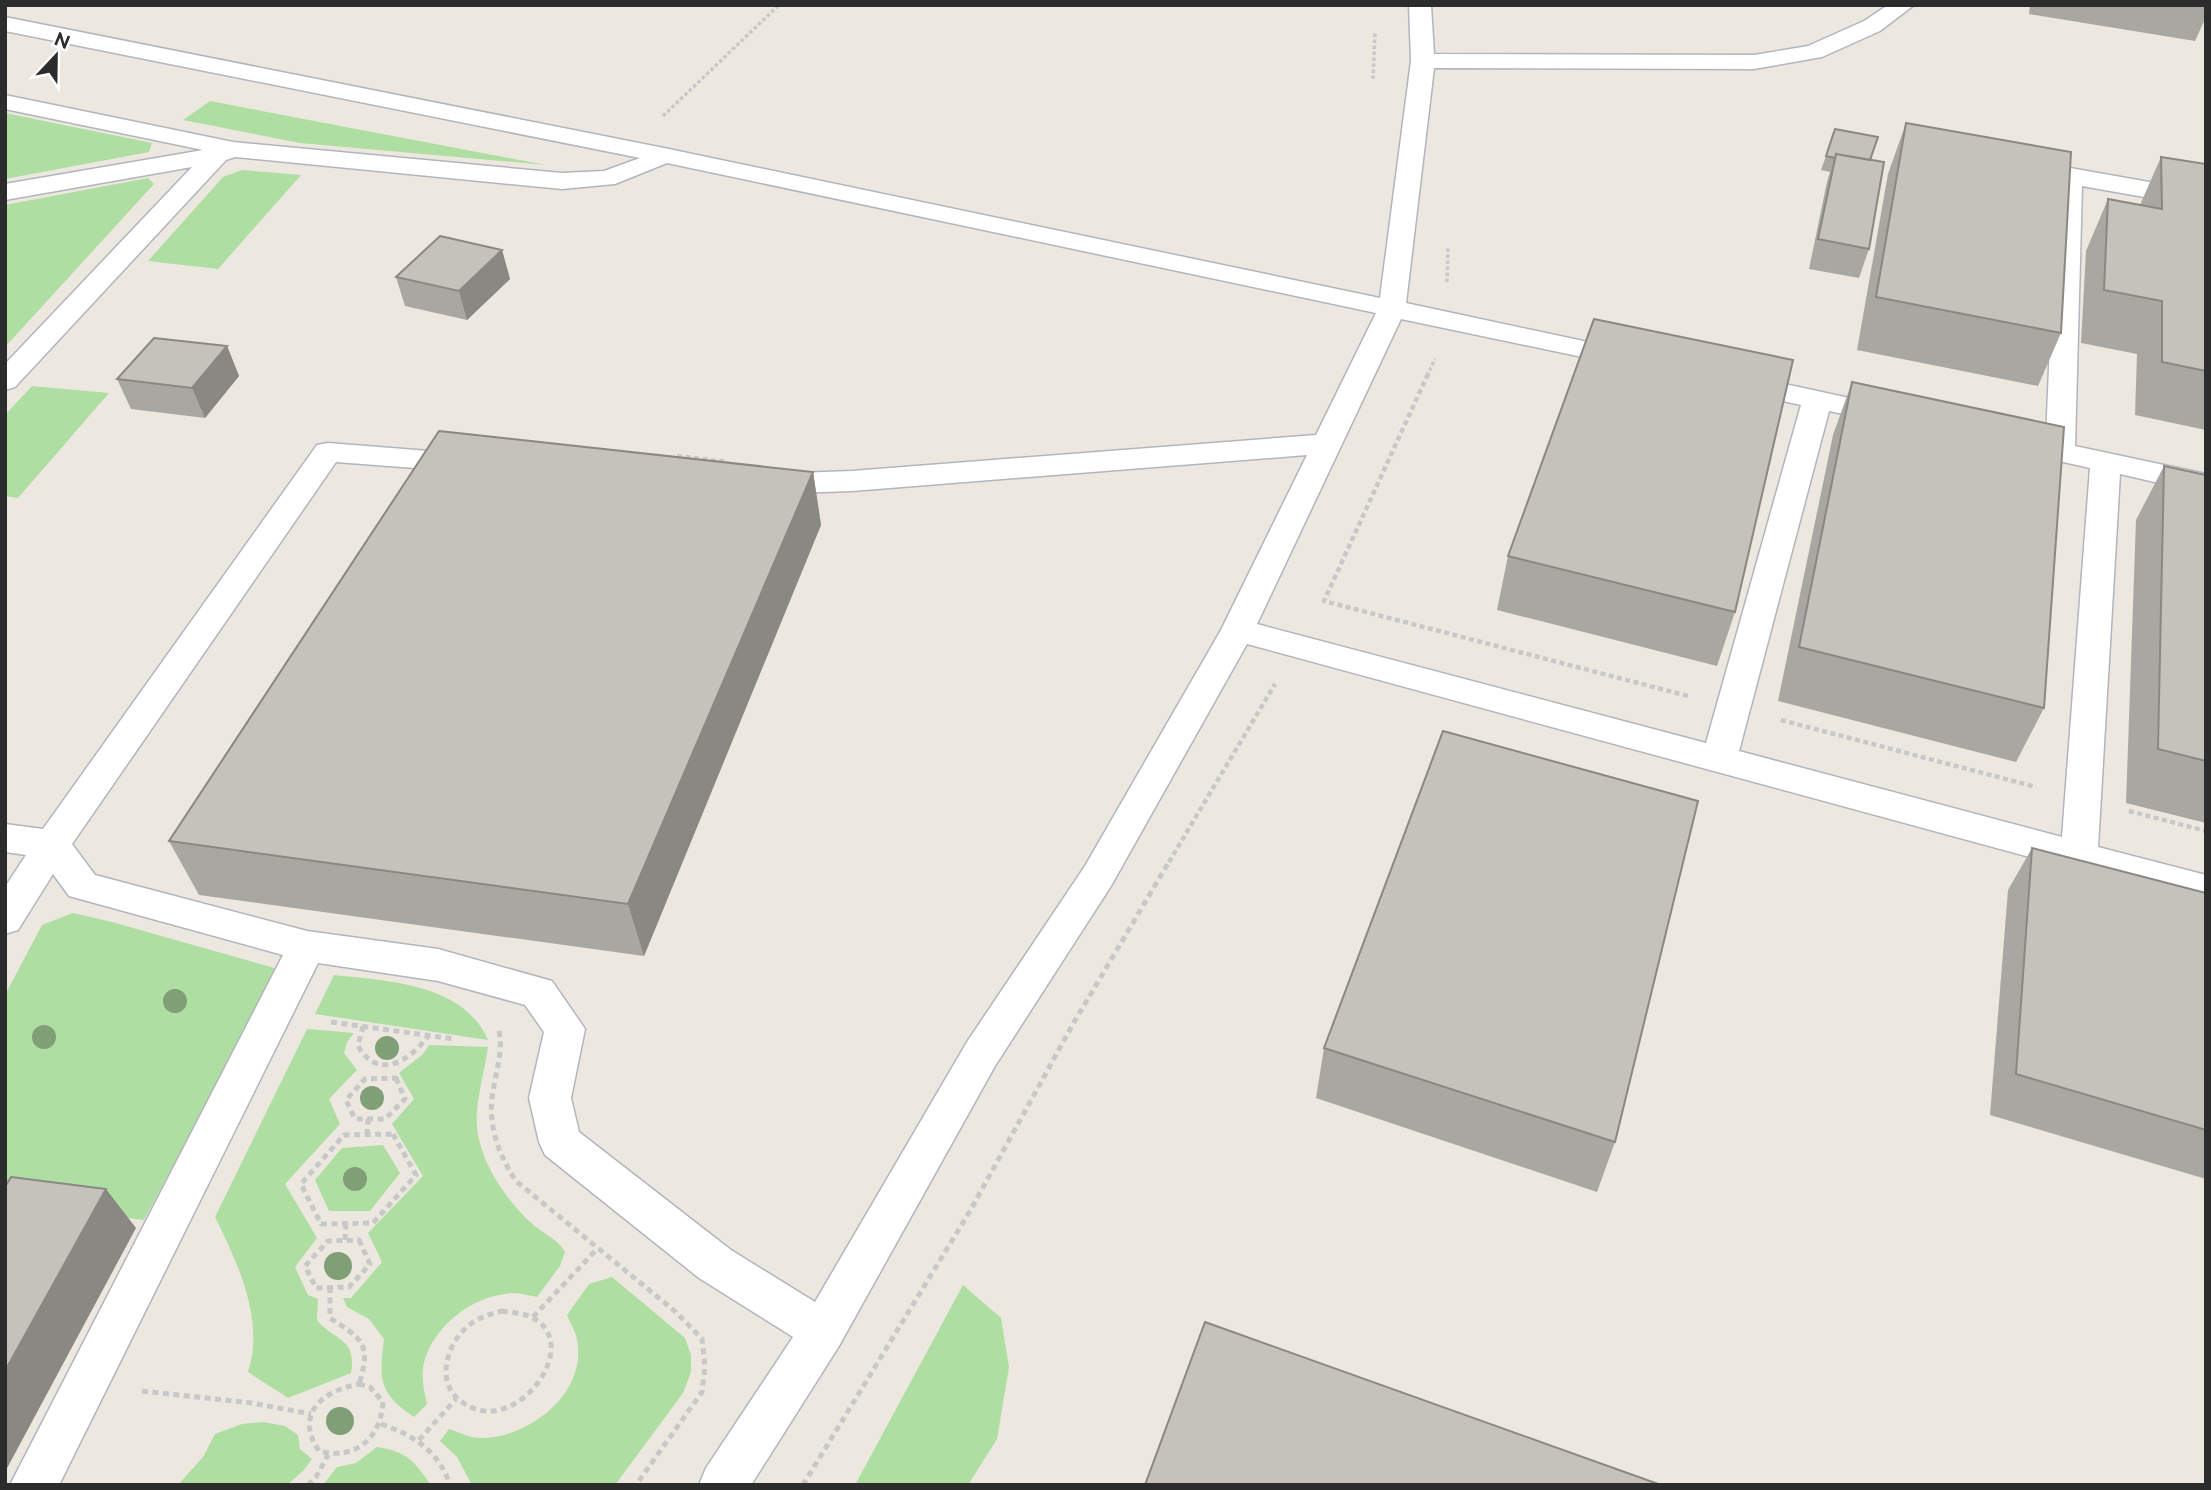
<svg xmlns="http://www.w3.org/2000/svg" width="2211" height="1490" viewBox="0 0 2211 1490" font-family="Raleway,sans-serif">
<rect width="100%" height="100%" fill="#ece8e0"/>
<path fill="#aedea1" d="M210,101L546,165L300,143L183,120Z
M5,113L152,143L149,152L5,179Z
M242,170L301,175L218,269L148,261L223,177Z
M148,178L154,184L5,347V205Z
M32,386L109,393L18,498L5,496V415Z
M73,913L112,922L278,969L144,1220L5,1203V995L42,925Z
M334,975C386,981 464,983 488,1040L315,1014Z
M307,1029L354,1033L347,1042L344,1053L357,1070L329,1099L340,1124L285,1184L317,1238L295,1267L308,1295L318,1299L317,1320C335,1342 357,1337 351,1373L288,1398L248,1372C265,1321 238,1263 215,1217Z
M429,1045L488,1047C485,1068 479,1089 477,1111C473,1151 501,1194 529,1221C541,1233 556,1237 565,1252L560,1266L537,1297C527,1295 515,1292 505,1294C471,1298 438,1324 426,1356C420,1372 423,1388 427,1404L414,1417C378,1393 379,1379 384,1339L369,1319L347,1307L343,1298H351L382,1262L368,1233L423,1176L392,1124L414,1099L399,1073L423,1054Z
M383,1145L400,1173L370,1211H329L315,1180L342,1148Z
M612,1277L685,1338L691,1355V1372L683,1393L615,1485H472L457,1457L440,1441L449,1429C459,1432 470,1438 480,1438C528,1439 588,1393 577,1340C576,1332 570,1323 567,1315L589,1284Z
M963,1285L1001,1318L1009,1367L997,1439L968,1485H855Z
M263,1422L285,1426L298,1435L300,1449L312,1459L303,1471L287,1485H178L203,1457L215,1434L242,1424Z
M377,1447C408,1452 413,1460 431,1485H323L337,1467L356,1463Z"/>
<g fill="none" stroke-linecap="round" stroke-linejoin="round">
<defs>
<path id="service" d="M1409,5H1431L1434,54L1754,55L1808,46L1864,21L1888,5H1914L1880,31L1822,57L1754,69L1434,68L1406,303L1630,351L1640,353L1644,359L1640,365L1630,367L1401,319L1257,624L1706,743L1801,405L1729,389L1725,383L1729,377L1739,374L1900,409L1905,415L1900,421L1890,424L1829,411L1739,751L2062,837L2090,468L2006,449L2002,442L2006,435L2017,433L2046,439L2057,176L2061,171L2070,168L2206,192V208L2082,186L2075,446L2206,474V494L2120,474L2098,847L2206,875V905L1247,644L1111,886L995,1066L839,1346L751,1485H699L706,1468L793,1337L699,1278L545,1155L539,1142L529,1098L544,1032L525,1005L438,981L318,963L59,1485H10L283,955L69,896L53,874L18,930L5,934V887L26,855L5,852V824L43,829L317,445L328,443L467,454L478,456L482,463L478,470L467,472L336,462L72,844L95,875L307,931L438,949L552,981L585,1029L571,1098L579,1132L731,1250L815,1302L967,1042L1085,866L1221,630L1307,455L852,491L767,494L756,491L752,484L756,477L767,474L852,471L1316,435L1376,313L667,163L615,184L562,189L235,157L226,160L15,387L5,390V364L192,167L5,200V184L203,150L5,109V95L233,142L562,173L604,171L640,158L5,31V17L664,148L1380,298L1411,61Z"/>
</defs>
<use href="#service" stroke="#b3b4be" stroke-width="3"/>
<path stroke="#c8c8c8" stroke-width="3.5" stroke-dasharray="3.5 2.5" stroke-linecap="butt" d="M1373,79L1375,32
M663,116L779,5
M1447,282L1448,248
M1427,376L1435,359"/>
<path stroke="#c8c8c8" stroke-width="4.5" stroke-dasharray="5 3.5" stroke-linecap="butt" d="M1428,374L1324,601L1688,696
M677,456L728,462
M1781,720L2036,787
M2129,811L2206,831
M1169,862L1275,684"/>
<path stroke="#c8c8c8" stroke-width="5" stroke-dasharray="6 4.5" stroke-linecap="butt" d="M331,1022L454,1039
M363,1026L358,1046C378,1081 410,1061 428,1036
M499,1031C503,1050 497,1067 494,1086C486,1121 497,1152 516,1181L676,1312L702,1339L705,1366L702,1392L636,1485
M396,1078L405,1099L385,1119H355L346,1100L365,1079Z
M393,1134L416,1175L373,1223L321,1224L301,1184L344,1135Z
M367,1135L368,1119
M345,1240L346,1223
M359,1240L370,1264L349,1287L316,1288L305,1266L328,1241Z
M330,1287V1318C362,1339 372,1344 359,1384
M502,1311C510,1312 521,1313 529,1316C590,1341 511,1448 457,1398C436,1378 448,1343 468,1326C477,1318 490,1314 502,1311Z
M533,1317L597,1249
M359,1384L370,1387L383,1402C381,1438 355,1461 319,1451C294,1414 322,1391 359,1384Z
M142,1391L252,1403L311,1414
M381,1424C413,1435 439,1451 450,1485
M419,1440L456,1399
M308,1485L316,1477L328,1455
M803,1485L970,1211L1073,1024L1170,860"/>
<use href="#service" fill="#fff" fill-rule="evenodd"/>
</g>
<g fill="#809f77">
<circle cx="175" cy="1001" r="12"/>
<circle cx="44" cy="1037" r="12"/>
<circle cx="387" cy="1048" r="12"/>
<circle cx="372" cy="1098" r="12"/>
<circle cx="355" cy="1179" r="12"/>
<circle cx="338" cy="1266" r="14"/>
<circle cx="340" cy="1421" r="14"/>
</g>
<path fill="#a9a7a1" d="M2030,5H2206V17L2195,41L2029,14Z
M1906,123L2061,333L2038,386L1857,350L1888,174Z
M1826,156L1870,160L1869,249L1859,278L1809,269L1827,182L1830,172L1821,170Z
M2161,157L2206,164V430L2135,415L2137,354L2081,343L2086,251L2108,199L2140,205Z
M502,250L510,279L467,320L405,306L396,277Z
M227,346L239,376L205,418L131,409L117,379Z
M1852,382L2044,708L2016,762L1778,701L1833,435Z
M2164,466L2206,475V823L2126,803L2136,520Z
M813,472L821,525L644,956L199,895L169,841Z
M1508,556L1735,612L1717,666L1497,610Z
M2032,848L2206,893V1179L1990,1115L2008,890Z
M1324,1048L1615,1142L1597,1192L1316,1098Z"/>
<path fill="#8a8883" d="M502,250L510,279L467,320L459,291Z
M227,346L239,376L205,418L192,388Z
M813,472L821,525L644,956L628,904Z
M106,1189L136,1228L5,1472V1371Z"/>
<path fill="#c5c2bb" stroke="#8a8883" stroke-width="2" d="M1906,123L2071,152L2061,333L1876,297Z
M1835,129L1878,137L1870,160L1836,154L1835,158L1826,156Z
M1836,154L1884,162L1869,249L1818,239Z
M2161,157L2206,164V371L2162,362V301L2104,290L2108,199L2162,209Z
M440,236L502,250L459,291L396,277Z
M1594,319L1793,360L1735,612L1508,556Z
M154,338L227,346L192,388L117,379Z
M1852,382L2064,427L2044,708L1799,647Z
M439,431L813,472L628,904L169,841Z
M2164,466L2206,475V761L2158,749Z
M1443,731L1698,801L1615,1142L1324,1048Z
M2032,848L2206,893V1130L2016,1074Z
M11,1177L106,1189L5,1371V1187Z
M1205,1322L1661,1485H1145Z"/>
<rect width="2211" height="1490" fill="none" stroke="#2c2c2c" stroke-width="14"/>
<g transform="translate(56 56) rotate(22)" stroke="#ffffff" stroke-width="5" paint-order="stroke">
<path d="M0-5L12 26L0 18L-12 26Z" fill="#2c2c2c"/>
<text y="-10" font-size="19" font-weight="bold" text-anchor="middle" fill="#2c2c2c">N</text>
</g>
</svg>
